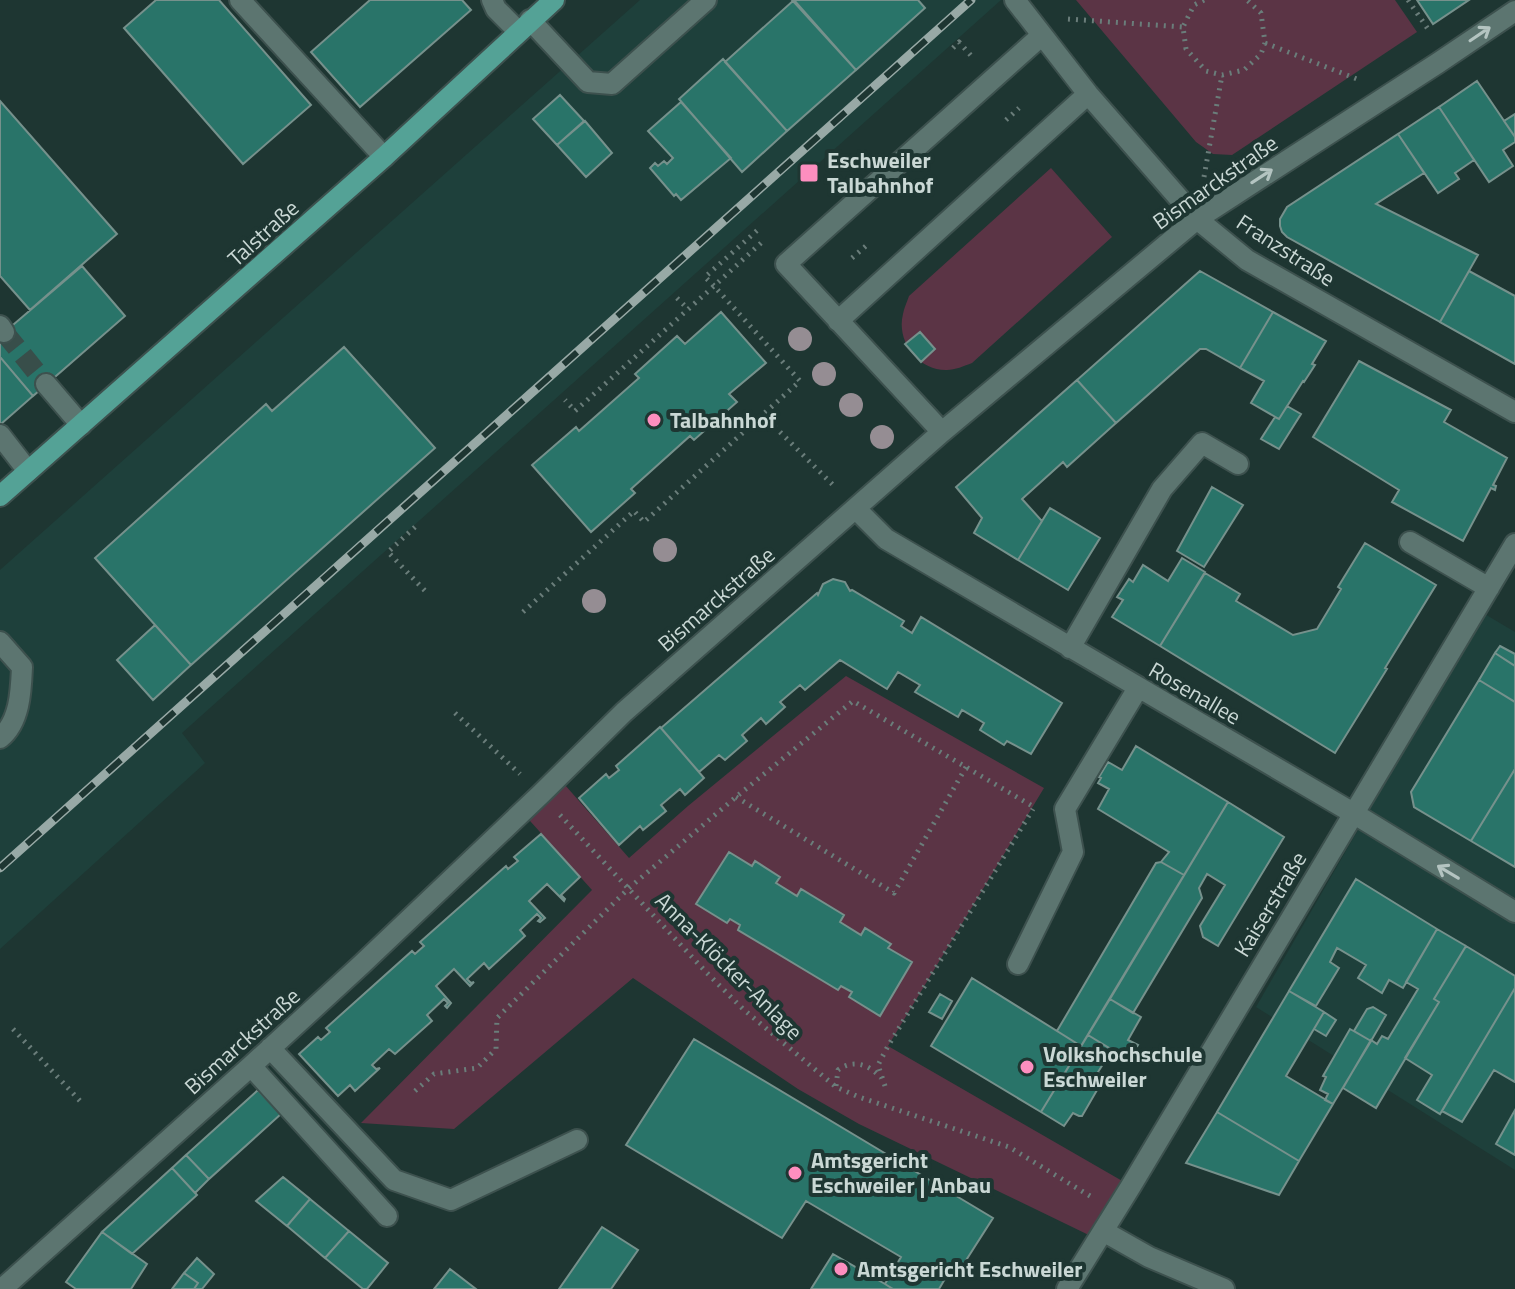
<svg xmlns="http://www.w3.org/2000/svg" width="1515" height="1289" viewBox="0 0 1515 1289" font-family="'Titillium Web',sans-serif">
<rect width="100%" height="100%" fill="#1e3632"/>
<path fill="#1e403b" d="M640,0H1001L182,733L205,763L0,949V570Z
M1483,613L1515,632V1170L1256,1007Z"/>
<path fill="#5b3445" d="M1076,0H1395L1417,32L1232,155L1213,154L1196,142Z
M1051,168L1112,237L972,363C964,366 955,370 947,370C918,371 896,341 903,314C904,308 907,302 909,296Z
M846,676L1044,788L888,1046L1131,1186L1097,1239L859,1124L798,1089L633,978L454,1129L361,1123L592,890L522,812L558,777L629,858L688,806Z"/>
<path fill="#297469" stroke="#76918c" stroke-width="2" d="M156,0H219L311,105L243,164L124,28Z
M370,0H462L471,10L360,107L311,52Z
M792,0H918L925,8L856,70Z
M794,0L856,70L787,131L725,62Z
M1417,0H1469L1433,24Z
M723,59L787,131L742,172L679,99Z
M1477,81L1515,137V142L1503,150L1513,166L1489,182L1439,107Z
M560,95L584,121L557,145L533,119Z
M0,101L117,234L30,310L0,276Z
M681,102L731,158L681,200L676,194L674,196L650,168L655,163L658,166L664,161L667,164L673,158L648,131Z
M1439,107L1474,160L1455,173L1459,179L1438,193L1398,134Z
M1515,114V137L1504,121Z
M585,121L612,153L586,177L557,145Z
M1398,134L1424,173L1376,204L1478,255L1440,322L1287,237L1282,232L1280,226V219L1287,207Z
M82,266L125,316L33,396L0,357V336Z
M1200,271L1273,312L1240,368L1206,349H1200L1116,423L1077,380Z
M1469,271L1515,296V364L1440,322Z
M721,312L766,363L729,394L737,402L694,440L690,436L631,489L635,493L591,532L532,465L576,427L579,431L639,378L635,374L677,336L685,344Z
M1273,312L1326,341L1312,364L1315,365L1304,382L1303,381L1279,419L1251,403L1264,381L1240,368Z
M920,332L935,349L921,362L905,344Z
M344,347L435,448L191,665L95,558L266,404L272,411Z
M0,357L33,396L1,424H0Z
M1359,361L1451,410L1444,422L1507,458L1493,485L1496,486L1495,490L1491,488L1463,541L1392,502L1399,490L1313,437Z
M1077,380L1116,423L1067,467L1063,462L1022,499L1042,521L1018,560L974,533L982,518L956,487Z
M1287,406L1301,414L1279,449L1261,439L1275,417L1279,419Z
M1212,487L1243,505L1204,567L1177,551Z
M1050,508L1100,538L1068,590L1018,560Z
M1365,543L1436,585L1385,668L1387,669L1335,753L1160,646L1205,573L1240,594L1236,601L1293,635L1317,629L1341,589L1338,587Z
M1182,558L1205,572L1160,646L1112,617L1123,600L1117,597L1129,579L1133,582L1143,565L1168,581Z
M833,579L845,582L850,591L852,590L904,621L901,626L912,633L921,617L1062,703L1031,754L1007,741L1004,745L980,730L984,723L962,710L958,717L915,692L920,685L898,672L887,689L840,660L805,690L800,685L780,702L785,707L766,724L761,718L742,735L747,741L725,760L719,755L699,772L661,728L817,593L818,595L823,584Z
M155,625L191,665L153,700L117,660Z
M1500,646L1515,654V666L1495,653Z
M1495,653L1515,666V702L1479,680Z
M1479,680L1515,702V769L1471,841L1414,807L1411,792Z
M660,727L704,778L685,795L680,789L661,805L666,811L643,830L640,826L619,845L579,798L606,774L609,778L619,770L616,766Z
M1136,746L1228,802L1184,875L1161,862L1169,852L1098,809L1109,789L1098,783L1101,778L1099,777L1108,762L1122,770Z
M1515,769V867L1471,841Z
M1228,802L1284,837L1218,946L1203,937L1200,926L1225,885L1207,874L1199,888L1202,898L1133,1013L1110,999Z
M541,834L580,877L561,895L565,899L564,901L547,884L529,901L545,918L540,922L538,921L541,918L537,914L520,930L525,936L489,969L484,963L467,979L471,983L474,982L470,986L454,969L436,986L451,1003L447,1008L445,1006L448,1003L444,999L427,1015L432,1021L395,1054L389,1049L372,1065L376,1069L380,1068L355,1091L350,1085L338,1096L299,1054L318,1037L321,1040L330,1032L326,1028L412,951L415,954L424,946L420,942L506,866L508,869L518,861L514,857Z
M729,852L752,866L755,861L780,877L776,883L797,896L801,889L844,915L840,922L861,935L865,928L891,944L888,948L912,962L880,1016L849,997L852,992L841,986L838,990L738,930L740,925L730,919L727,923L696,904Z
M1161,862L1184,875L1081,1046L1057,1031L1156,863Z
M1356,879L1437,929L1403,988L1389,980L1382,993L1358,978L1366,965L1337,948L1330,962L1339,968L1316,1006L1289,991Z
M1437,929L1466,946L1434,999L1439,1002L1376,1108L1343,1088L1371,1040L1377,1044L1382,1036L1388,1039L1418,989L1406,982Z
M1466,946L1515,976V988L1440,1114L1417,1100L1432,1075L1405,1058L1439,1002L1434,999Z
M972,978L1081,1046L1041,1112L931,1046Z
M1515,988V1082L1494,1070L1462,1122L1442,1111Z
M1289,991L1324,1012L1286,1076L1333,1104L1299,1161L1217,1112Z
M940,994L952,1001L942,1019L929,1012Z
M1110,999L1141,1017L1128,1040L1138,1045L1129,1060L1088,1035Z
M1373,1007L1386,1015L1371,1041L1354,1031L1367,1009Z
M1324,1012L1336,1020L1326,1036L1314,1029Z
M1350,1029L1371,1041L1333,1104L1325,1100L1328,1094L1320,1090L1326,1077L1323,1076Z
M1088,1035L1112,1050L1098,1072L1104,1075V1078L1082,1116H1079L1073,1113L1064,1126L1041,1112Z
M694,1039L993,1218L956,1276L949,1272L939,1289H893L885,1284L901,1257L806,1201L782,1238L626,1145Z
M258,1090L281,1114L209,1179L186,1155Z
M1515,1110V1155L1496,1144Z
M1217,1112L1299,1161L1279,1195L1186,1163Z
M186,1155L209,1179L195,1193L172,1168Z
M172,1168L197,1195L132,1254L102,1232Z
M283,1177L310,1199L287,1226L256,1201Z
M310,1199L349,1231L325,1258L287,1226Z
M602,1227L638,1250L611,1289H559Z
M349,1231L388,1263L367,1289H363L325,1258Z
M102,1232L147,1264L131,1289H76L66,1282Z
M833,1254L885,1284L893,1289H811Z
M197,1258L214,1274L202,1289H194L198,1283L184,1273Z
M450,1269L476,1289H434Z
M184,1273L198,1283L194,1289H172Z"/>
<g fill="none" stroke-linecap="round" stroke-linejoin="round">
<path stroke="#384e4a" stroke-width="20" stroke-dasharray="20 10" stroke-linecap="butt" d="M4,332L46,384"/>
<defs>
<path id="minor" d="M240,0L384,157
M492,0L496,9L518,31
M1015,0L1088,94L1197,219L1247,260L1515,412
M530,20L588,82L612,84L706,0
M838,321L1088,94
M0,326L4,332
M46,384L81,425
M942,432L786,264L1041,36
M0,435L28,471
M856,509L886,539L1353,813L1515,912
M1410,542L1489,588
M0,642L22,667C21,691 20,722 0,738
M1070,648L1162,489L1202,443L1238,464
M1018,964L1073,852L1065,809L1138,688
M270,1048L394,1180L451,1200L577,1140
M251,1066L387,1216
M1103,1231L1149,1257L1224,1289
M2,1289L251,1066L361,965L541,794L624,712L942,432L1197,219L1438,63L1515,11
M1067,1289L1131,1186L1515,544"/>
<path id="major" d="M0,496L384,157L554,0"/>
</defs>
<use href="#minor" stroke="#3d514e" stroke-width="24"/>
<use href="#major" stroke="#3d514e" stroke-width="24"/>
<path stroke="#6a7d7a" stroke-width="5" stroke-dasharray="2 6" stroke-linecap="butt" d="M1204,0L1194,5L1183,27L1186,49L1206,71L1222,75L1244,70L1261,54L1265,43L1261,13L1247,0
M1408,0L1430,32
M1068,19L1183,27
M1265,43L1357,79
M953,48L959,42L974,59
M1006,120L1019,108
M1204,177L1222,75
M761,243L714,286L705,277L761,227
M852,258L867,245
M677,298L688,309
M763,415L836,488
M415,527L388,552L428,594
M523,612L634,511L644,522L800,381L714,286L575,411L565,400
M455,713L520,774
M736,797L894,893L966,767
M560,815L706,972L743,1009L836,1087L859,1097L1009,1147L1090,1196
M13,1029L81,1102
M836,1086L838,1070C853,1059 869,1064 881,1078
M885,1086L878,1065L888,1046L1033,809
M415,1091L434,1074L477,1068L496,1049L497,1018L629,888L736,797L853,701L1034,807"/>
<use href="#minor" stroke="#5c7570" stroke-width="20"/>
<use href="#major" stroke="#54a296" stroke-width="20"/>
<defs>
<path id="rail" d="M0,868L971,0"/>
</defs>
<use href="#rail" stroke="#98a9a6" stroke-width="9"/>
<use href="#rail" stroke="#1e3632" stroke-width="6" stroke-dasharray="18" stroke-linecap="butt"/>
</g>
<g fill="#958d93">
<circle cx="800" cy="339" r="12"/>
<circle cx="824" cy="374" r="12"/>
<circle cx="851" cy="405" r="12"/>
<circle cx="882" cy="437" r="12"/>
<circle cx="665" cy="550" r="12"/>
<circle cx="594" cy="601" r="12"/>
</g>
<defs><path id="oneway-shaft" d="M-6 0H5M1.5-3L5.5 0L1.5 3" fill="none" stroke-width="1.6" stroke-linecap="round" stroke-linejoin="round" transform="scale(2)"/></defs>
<g stroke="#b4c4c1">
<use href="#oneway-shaft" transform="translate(1480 34) rotate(-34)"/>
<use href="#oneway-shaft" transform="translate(1262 176) rotate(-33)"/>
<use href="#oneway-shaft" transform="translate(1448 872) rotate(-149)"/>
</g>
<g fill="#fd8ebf" stroke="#1e3632" stroke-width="3">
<rect x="799" y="163" width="20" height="20" rx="4"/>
<circle cx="654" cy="420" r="8"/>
<circle cx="1027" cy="1067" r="8"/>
<circle cx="795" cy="1173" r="8"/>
<circle cx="841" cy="1269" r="8"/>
</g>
<g text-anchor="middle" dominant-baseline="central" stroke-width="8" stroke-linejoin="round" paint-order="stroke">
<g font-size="22" font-weight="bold" fill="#cad8d5" stroke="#1e3632" text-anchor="start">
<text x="827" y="160">Eschweiler<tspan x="827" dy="25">Talbahnhof</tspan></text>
<text x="670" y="420">Talbahnhof</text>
<text x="1043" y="1054">Volkshochschule<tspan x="1043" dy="25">Eschweiler</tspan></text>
<text x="811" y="1160">Amtsgericht<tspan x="811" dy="25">Eschweiler | Anbau</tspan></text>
<text x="857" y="1269">Amtsgericht Eschweiler</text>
</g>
<g font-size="22" fill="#cad8d5" stroke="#1e3632">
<text transform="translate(1215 182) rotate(-35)">Bismarckstraße</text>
<text transform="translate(263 233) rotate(-42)">Talstraße</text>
<text transform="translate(1286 250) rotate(33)">Franzstraße</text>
<text transform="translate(716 599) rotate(-41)">Bismarckstraße</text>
<text transform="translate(1195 693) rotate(30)">Rosenallee</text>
<text transform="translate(1270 904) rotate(-59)">Kaiserstraße</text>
<text transform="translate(729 966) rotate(45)">Anna-Klöcker-Anlage</text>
<text transform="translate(242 1041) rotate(-42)">Bismarckstraße</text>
</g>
</g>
</svg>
